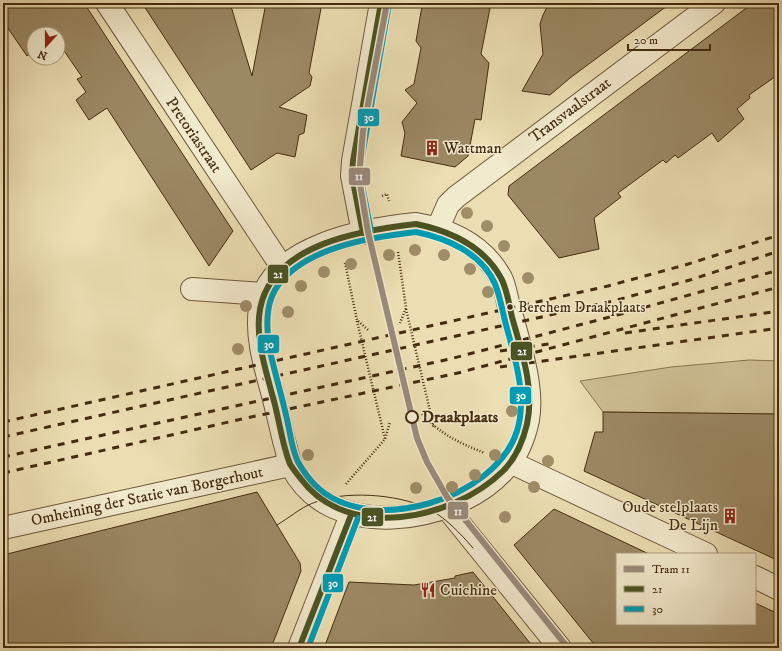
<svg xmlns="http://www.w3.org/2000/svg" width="782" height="651" viewBox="0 0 782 651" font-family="'IM FELL DW Pica',serif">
<rect width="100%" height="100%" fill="#ebdeb2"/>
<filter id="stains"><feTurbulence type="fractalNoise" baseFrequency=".005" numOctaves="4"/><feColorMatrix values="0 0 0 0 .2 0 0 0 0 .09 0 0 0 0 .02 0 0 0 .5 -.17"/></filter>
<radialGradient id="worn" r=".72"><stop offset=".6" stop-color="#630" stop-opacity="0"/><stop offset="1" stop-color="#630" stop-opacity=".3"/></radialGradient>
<path fill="#cfc096" stroke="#8a7653" d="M749,360L779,361V414L603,412L580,381L671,367Z"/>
<path fill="#9b8964" stroke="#452c10" d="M3,3H84L233,231L209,266L107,108L89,120L76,100L86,92L77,79L82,77L58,42V34H34V51L27,56L3,21Z
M142,3H230L252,76L266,3H322L309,73L312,77L310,86L279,107L307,115L304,133L299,135L295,157L277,153L251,170Z
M429,3H491L481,54L489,63L481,120L475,119L468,156L455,167L401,156L405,133L402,122L417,103L405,90L414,84L421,48L416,41L422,6L428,8Z
M549,3H671L570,78L550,95L522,91L543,54L540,24L543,15Z
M753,3H779V74L749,95L750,98L737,109L744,119L718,142L712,133L678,158L675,155L666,163L663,160L618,193L621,197L594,218L599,249L559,258L508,195L509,186Z
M603,412L779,414V561L584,471L595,432H603Z
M257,492L300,563L301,571L271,648H3V555Z
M554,509L649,554H617V624H755V603L779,614V648H597L514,545Z
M473,572L534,648H324L349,582L414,585L455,578V576Z"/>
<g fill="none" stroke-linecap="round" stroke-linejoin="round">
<defs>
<path id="minor" d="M107,3L282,267
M416,224C451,230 483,245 501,278C506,288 507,302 511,313C519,344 534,387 528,420C524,439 516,458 502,472C453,524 330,543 292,467C288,460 287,450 284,441C280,424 276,406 271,388C264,363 256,335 260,308C269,246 365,229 416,224Z
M438,228L448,205L456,197L714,3
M363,233L352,176L353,161L381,3
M192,289L264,294
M510,462L706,554
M446,507L560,648
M3,528L290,465
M755,577L779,589
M299,648L351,515"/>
</defs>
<use href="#minor" stroke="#6e5838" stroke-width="24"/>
<path stroke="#452c10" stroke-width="2.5" stroke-dasharray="1 2" stroke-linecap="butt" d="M382,196L387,194L389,201
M398,252L406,308L400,323
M345,263L357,320L368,330
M406,309L434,428
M357,321L385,439
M422,414C440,434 461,444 485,453
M346,484L385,439L390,422"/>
<use href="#minor" stroke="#f2eacd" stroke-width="22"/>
<path stroke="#452c10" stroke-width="1" d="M277,525C289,518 300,508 313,503C344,490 397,494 427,508C445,517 460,533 473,548"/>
<path stroke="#452c10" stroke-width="3" stroke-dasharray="7 7" stroke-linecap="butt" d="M625,333L779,311
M500,351L549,344
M500,367L779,328
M3,422L608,286L685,265L779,235
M3,437L613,301L690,280L779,251
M3,457L450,359L621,314L779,270
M3,473L242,419L458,373L779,287"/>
<defs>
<path id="bus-1" d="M416,224C450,231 483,245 501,278C507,289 509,304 512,317C521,350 535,388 527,424C523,441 515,459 503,471C453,520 348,542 301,479C297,474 293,469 290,464C281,442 279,416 272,394C265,367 255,337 260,309C272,244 362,230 416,224Z
M363,233L352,176L353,161L381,3
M299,648L351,515"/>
<path id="bus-2" d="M371,231L360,175L361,162L389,4
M416,232C446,238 482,253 495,284C500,296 502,309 505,321C514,356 528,395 517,431C495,500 368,538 315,485C309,479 302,469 298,462C291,448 290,430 286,415C281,393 274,370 269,347C267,329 265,307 275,290C300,248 371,237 416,232Z
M308,648L358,518"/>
</defs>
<use href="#bus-1" stroke="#f2eacd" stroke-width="9"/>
<use href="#bus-2" stroke="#f2eacd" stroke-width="9"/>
<use href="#bus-1" stroke="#4a5321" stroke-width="6"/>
<use href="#bus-2" stroke="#009cb4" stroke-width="6"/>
<defs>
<path id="tram-1" d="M387,3L363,131L359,178L368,232L417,438L427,462L447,497L568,648"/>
</defs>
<use href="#tram-1" stroke="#f2eacd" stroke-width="9"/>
<use href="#tram-1" stroke="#998b7c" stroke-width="6"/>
</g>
<g fill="#9f8d68">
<circle cx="467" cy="213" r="6"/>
<circle cx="487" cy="226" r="6"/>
<circle cx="504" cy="246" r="6"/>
<circle cx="415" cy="250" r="6"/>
<circle cx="389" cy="255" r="6"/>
<circle cx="444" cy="255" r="6"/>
<circle cx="351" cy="264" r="6"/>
<circle cx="470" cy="269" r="6"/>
<circle cx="324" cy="272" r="6"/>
<circle cx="528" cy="278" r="6"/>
<circle cx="301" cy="286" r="6"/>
<circle cx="488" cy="292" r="6"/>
<circle cx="246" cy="306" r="6"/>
<circle cx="288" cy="312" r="6"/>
<circle cx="238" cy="349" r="6"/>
<circle cx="512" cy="411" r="6"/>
<circle cx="308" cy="455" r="6"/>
<circle cx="495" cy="455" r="6"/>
<circle cx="548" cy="461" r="6"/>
<circle cx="475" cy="475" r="6"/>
<circle cx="452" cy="487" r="6"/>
<circle cx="534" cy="487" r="6"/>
<circle cx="416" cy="488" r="6"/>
<circle cx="505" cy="517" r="6"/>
</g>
<defs>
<symbol id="building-bare" viewBox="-9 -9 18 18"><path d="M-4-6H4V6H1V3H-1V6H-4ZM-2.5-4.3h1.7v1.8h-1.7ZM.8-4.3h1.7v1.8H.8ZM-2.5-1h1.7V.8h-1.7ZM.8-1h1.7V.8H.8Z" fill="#8f2418" stroke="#f2eacd" stroke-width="2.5" paint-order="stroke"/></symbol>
<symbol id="restaurant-bare" viewBox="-9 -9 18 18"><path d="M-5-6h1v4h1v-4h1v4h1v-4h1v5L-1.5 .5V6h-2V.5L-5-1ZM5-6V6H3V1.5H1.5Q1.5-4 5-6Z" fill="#8f2418" stroke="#f2eacd" stroke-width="2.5" paint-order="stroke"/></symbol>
</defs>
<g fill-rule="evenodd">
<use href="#building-bare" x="421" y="137" width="22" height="22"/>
<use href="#building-bare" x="719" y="505" width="22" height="22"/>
<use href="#restaurant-bare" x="417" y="579" width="22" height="22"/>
</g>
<circle fill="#452c10" stroke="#f2eacd" stroke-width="1.5" cx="510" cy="307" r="3.5"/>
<circle fill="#f2eacd" stroke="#452c10" stroke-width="2" cx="412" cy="417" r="6"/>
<g text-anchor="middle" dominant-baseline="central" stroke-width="3" stroke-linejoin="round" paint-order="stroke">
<g font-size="15" fill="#452c10" stroke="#f2eacd" text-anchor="start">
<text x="518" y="307">Berchem Draakplaats</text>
</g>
<g font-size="16" fill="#452c10" stroke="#f2eacd">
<text transform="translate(570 110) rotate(-37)">Transvaalstraat</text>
<text transform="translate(194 135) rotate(56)">Pretoriastraat</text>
<text transform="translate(147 496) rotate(-12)">Omheining der Statie van Borgerhout</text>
</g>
<g font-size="16" fill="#452c10" stroke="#f2eacd" text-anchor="start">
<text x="444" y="148">Wattman</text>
<text x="718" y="507" text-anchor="end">Oude stelplaats<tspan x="718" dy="18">De Lijn</tspan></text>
<text x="440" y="590">Cuichine</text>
</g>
<g font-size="16" font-weight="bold" fill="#452c10" stroke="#f2eacd" text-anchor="start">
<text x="422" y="417">Draakplaats</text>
</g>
</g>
<g stroke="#f2eacd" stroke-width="1.5">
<rect x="357" y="108" width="23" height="19" rx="4" fill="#009cb4"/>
<rect x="348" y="167" width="23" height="19" rx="4" fill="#998b7c"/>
<rect x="267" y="264" width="22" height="20" rx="4" fill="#4a5321"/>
<rect x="257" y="334" width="23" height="20" rx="4" fill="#009cb4"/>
<rect x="510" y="341" width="23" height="20" rx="4" fill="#4a5321"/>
<rect x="509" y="386" width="23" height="19" rx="4" fill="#009cb4"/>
<rect x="447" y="501" width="22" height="19" rx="4" fill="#998b7c"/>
<rect x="361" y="507" width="23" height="20" rx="4" fill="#4a5321"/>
<rect x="322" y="573" width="22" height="20" rx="4" fill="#009cb4"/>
</g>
<g font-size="11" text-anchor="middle" font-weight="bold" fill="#fff">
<text x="369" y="121">30</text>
<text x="359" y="180">11</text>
<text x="278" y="278">21</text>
<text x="269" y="348">30</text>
<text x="522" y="355">21</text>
<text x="521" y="399">30</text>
<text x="458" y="515">11</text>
<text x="372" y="521">21</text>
<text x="333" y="587">30</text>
</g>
<rect width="782" height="651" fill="none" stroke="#ebdeb2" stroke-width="16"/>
<rect x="4" y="4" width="774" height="643" fill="none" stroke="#452c10" stroke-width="2"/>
<rect x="8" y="8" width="766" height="635" fill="none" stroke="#452c10"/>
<rect x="616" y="553" width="140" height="72" fill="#f2eacd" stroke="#ad9e81"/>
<rect x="624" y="566" width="20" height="6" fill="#998b7c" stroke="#ad9e81"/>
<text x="652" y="573" font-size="12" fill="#452c10">Tram 11</text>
<rect x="624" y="586" width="20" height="6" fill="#4a5321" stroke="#ad9e81"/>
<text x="652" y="593" font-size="12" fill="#452c10">21</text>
<rect x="624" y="606" width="20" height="6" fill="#009cb4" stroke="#ad9e81"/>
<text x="652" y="613" font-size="12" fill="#452c10">30</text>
<g transform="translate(46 46) rotate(201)"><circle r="19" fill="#f2eacd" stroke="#ad9e81"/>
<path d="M0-3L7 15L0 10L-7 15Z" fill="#8f2418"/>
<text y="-6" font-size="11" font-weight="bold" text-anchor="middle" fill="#452c10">N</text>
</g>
<path d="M628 44v6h82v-6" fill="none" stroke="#452c10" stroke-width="2"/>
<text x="634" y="44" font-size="12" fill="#452c10" stroke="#f2eacd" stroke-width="3" paint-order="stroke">20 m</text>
<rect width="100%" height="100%" filter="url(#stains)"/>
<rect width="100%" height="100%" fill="url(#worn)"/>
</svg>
